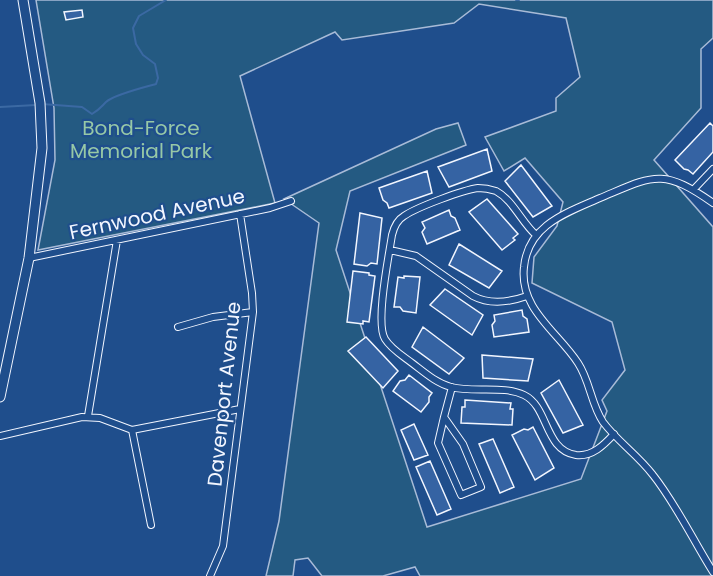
<svg xmlns="http://www.w3.org/2000/svg" width="713" height="576" viewBox="0 0 713 576" font-family="Poppins,sans-serif">
<rect width="100%" height="100%" fill="#1f4e8c"/>
<path fill="#245a82" stroke="#a8bbd7" stroke-width="1.5" d="M36,0H713V38L701,49V108L654,160L713,227V576H420L415,567L383,576H322L308,558L295,560L293,576H266L279,521L319,223L284,199L436,129L458,123L466,145L350,191L336,250L427,527L581,479L607,411L602,400L625,370L612,322L532,283L534,257L557,226L563,202L525,158L504,171L485,137L556,111V98L580,77L566,18L479,4L454,23L342,40L335,32L240,76L275,203L38,250L55,160L54,108Z"/>
<g fill="none" stroke-linecap="round" stroke-linejoin="round">
<path stroke="#3b69a3" stroke-width="2" d="M516,0H519
M42,104L82,107L92,114C99,110 101,107 106,102C113,95 145,87 156,84L158,78L155,64L143,55L136,44L133,28L139,16L166,0
M0,107L36,105"/>
</g>
<path fill="#3563a3" stroke="#f2f6ff" stroke-width="1.5" d="M82,10L83,17L66,20L64,12Z
M710,123L713,126V152L693,174L688,170L684,169L675,160Z
M487,149L492,171L449,187L438,167Z
M521,165L552,206L533,217L505,181Z
M427,171L432,193L389,208L387,203L383,200L379,188Z
M487,199L518,234L513,238L515,240L502,250L469,212Z
M449,210L451,216L455,218L460,230L427,244L422,232L425,228L422,222Z
M360,213L382,218L377,264L371,263L367,266L354,264Z
M459,244L502,271L489,288L449,265Z
M353,271L369,273V275L375,276L369,322L363,321V324L347,322Z
M404,276L420,277L416,313L403,311L400,307H394L398,277L404,278Z
M445,289L483,315L472,335L430,305Z
M522,310L523,316L527,319L529,332L494,337L492,325L495,321L494,315Z
M423,327L464,358L449,374L412,347Z
M366,337L398,371L383,388L348,351Z
M482,355L533,359L528,381L483,378Z
M409,375L432,393L429,397V402L421,412L393,391L400,381L405,380Z
M559,380L583,425L563,433L541,393Z
M465,400L511,403L510,409H513L512,425L461,423L462,407H465Z
M414,424L428,455L414,460L401,430Z
M533,427L554,468L535,480L512,435L524,429L528,430Z
M493,439L514,487L500,493L479,444Z
M430,461L451,509L437,515L416,467Z"/>
<g fill="none" stroke-linecap="round" stroke-linejoin="round">
<defs>
<path id="minor" d="M694,189L713,169
M713,203C662,167 653,176 600,198C566,213 528,225 524,267C519,309 558,332 578,363C590,381 591,404 603,422C617,441 638,455 653,475C676,504 693,540 713,572
M536,235C522,223 513,200 496,191C490,189 484,188 478,188C463,190 417,207 404,216C397,220 394,227 392,235C389,255 375,323 385,339C391,349 403,356 412,363C424,372 436,383 451,387C473,393 504,385 524,395C549,407 544,450 576,455C592,457 604,445 614,434
M390,250L416,256L473,296C490,305 510,302 527,296
M29,258L270,208L291,201
M178,327L213,317L253,312
M88,416L117,240
M444,417L438,443L461,495L481,487L463,444L444,417L452,387
M132,430L151,525
M0,436L82,417L100,418L132,430L240,409
M210,576L223,546L253,312L252,293L240,214"/>
<path id="primary" d="M0,397L29,258L42,148L40,103L23,0"/>
</defs>
<use href="#minor" stroke="#f2f6ff" stroke-width="8"/>
<use href="#primary" stroke="#f2f6ff" stroke-width="11"/>
<use href="#minor" stroke="#1f4e8c" stroke-width="6"/>
<use href="#primary" stroke="#1f4e8c" stroke-width="9"/>
</g>
<g text-anchor="middle" dominant-baseline="central" stroke-width="4.5" stroke-linejoin="round" paint-order="stroke">
<g font-size="20" fill="#97c8a6" stroke="#1f4e8c">
<text x="141" y="128">Bond-Force<tspan x="141" dy="23">Memorial Park</tspan></text>
</g>
<g font-size="20" fill="#f2f6ff" stroke="#1f4e8c">
<text transform="translate(157 214) rotate(-12)">Fernwood Avenue</text>
<text transform="translate(224 394) rotate(-84)">Davenport Avenue</text>
</g>
</g>
</svg>
